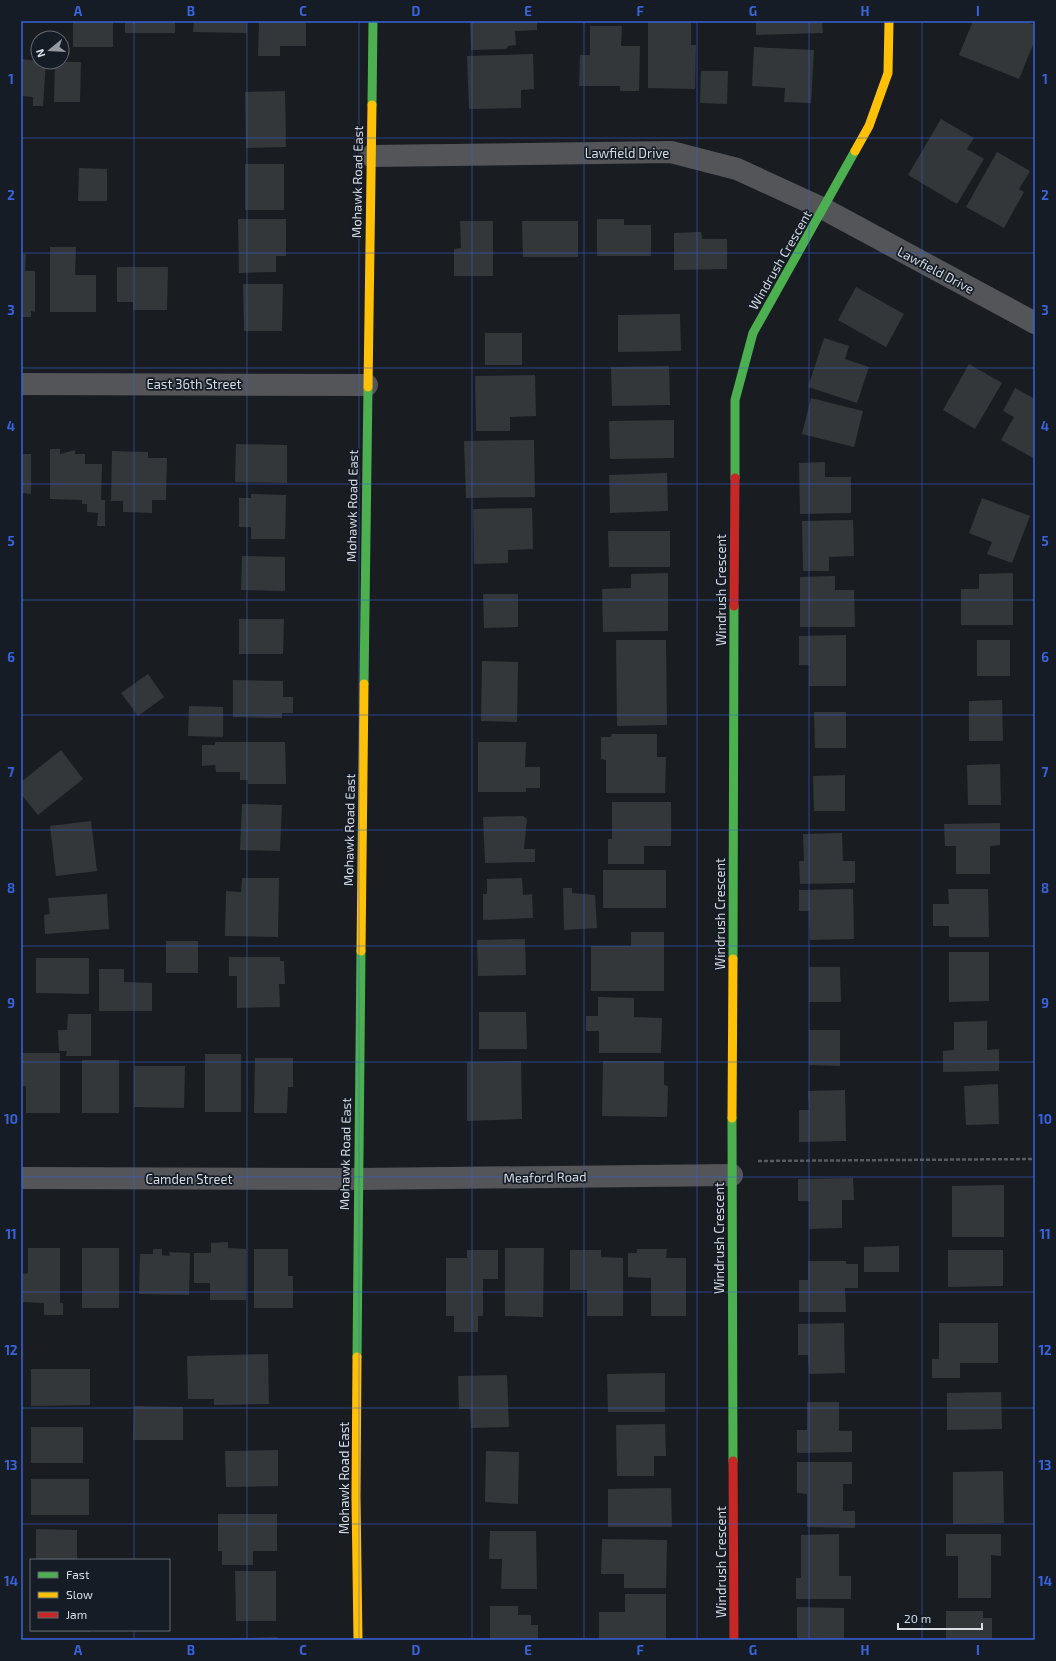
<svg xmlns="http://www.w3.org/2000/svg" width="1056" height="1661" viewBox="0 0 1056 1661" font-family="'Exo 2',sans-serif">
<rect width="100%" height="100%" fill="#191d22"/>
<path fill="#33373a" d="M73,21H113V47H73Z
M125,21H175V33H125Z
M194,21H247V33L193,32Z
M259,21H306V46H280V56H258Z
M470,21H537V30L515,31L516,45L508,46L507,49L471,50Z
M648,21H691V45H696L695,89L648,88Z
M756,21H822L823,33L756,35Z
M973,21H1025L1035,25V40L1019,79L959,55Z
M590,26H622L621,46H640L639,91H620V86H579L580,55H590Z
M754,47L814,50L811,103L784,102L785,88L752,86Z
M533,54L534,89L521,90V108L469,109L467,56Z
M21,59L46,62L43,106H33V97L21,96Z
M55,62H81L80,102H54Z
M701,71H728L727,104L700,103Z
M285,91L286,147L246,148L245,92Z
M941,119L974,138L967,149L984,159L957,204L908,175Z
M997,152L1030,171L1019,189L1024,192L1004,228L966,207Z
M245,164H284V210H245Z
M79,168L107,169V201H78Z
M238,219H286V256H276V272L239,273Z
M597,219H624V225H651V256H597Z
M460,221H493V276H454V249L461,248Z
M522,221H578V257H523Z
M701,232L702,239H727V269L674,270V233Z
M50,247H76L75,275H96V312H50Z
M21,254H26L25,271H35V312L31,311V317H21Z
M117,267H168L167,310H133V302H117Z
M243,284H283L282,331H244Z
M856,287L904,314L886,347L838,320Z
M680,314L681,351L618,352V315Z
M485,333H522V365H485Z
M824,338L849,346L845,359L869,367L857,403L808,387Z
M969,364L1002,383L975,429L943,410Z
M669,366L670,405L612,406L611,367Z
M535,375L536,416L510,417V431H476L475,376Z
M1015,388L1035,399V455L1033,458L1001,440L1014,417L1003,411Z
M811,398L863,411L854,447L802,434Z
M674,420V458L610,459L609,421Z
M534,440L535,497L466,498L464,441Z
M236,444L287,445V483L235,482Z
M50,449H60V454L75,450V454H85V464H102L101,500H105V526H97L98,513L87,512V504H82V500L50,499Z
M112,451L148,452V458H167L166,500H152V513L123,512V501H111Z
M21,454H31V494L21,493Z
M825,462V477H851V513L800,514L799,463Z
M667,473L668,511L610,513L609,475Z
M251,494L286,495L285,539H251V527H239V498H251Z
M982,498L1030,516L1012,563L987,554L992,542L969,533Z
M532,508L533,549L508,550V563L474,564L473,509Z
M853,520L854,556L829,557V571H803L802,521Z
M608,531H670V567H609Z
M242,556L285,557V591L241,590Z
M668,573V631L603,632L602,589L631,588V574Z
M1013,573V625H961V589H979V574Z
M835,576V590H854L855,627H800V577Z
M483,594H518V627L484,628Z
M239,619H284L283,654H239Z
M846,635V686H809V665H799V636Z
M616,640H666L667,725L617,726Z
M977,640H1010V676H977Z
M482,661L518,662L517,722L481,721Z
M148,674L164,697L138,716L121,693Z
M233,680L283,681V697H293V713H282V718L233,717Z
M1002,700L1003,741H969V701Z
M189,706L223,707V737L188,736Z
M814,712H846V748H815Z
M612,734H657V757H666L665,793H606V760L601,759V737H611Z
M215,742H285L286,784H248V780H240V772H216L215,765L202,766V745H215Z
M478,742H526L525,767H540V788H526V792H478Z
M61,750L83,779L38,815L21,794V782Z
M1000,764L1001,805H968L967,765Z
M845,775V811H814L813,776Z
M612,802H671V846H644V864H608V839H612Z
M242,804L282,805L280,851L240,850Z
M523,816L527,819L524,849H535V862L485,863L483,817Z
M91,821L97,871L56,876L50,826Z
M1000,823V845L990,846V874H956V846H945L944,824Z
M842,833L843,861H855V883L800,884L799,861H804L803,834Z
M603,870H666V908H603Z
M242,878H279L278,937L225,936L226,891L241,892Z
M522,878L523,895L532,894L533,918L483,920V894H487V879Z
M563,888H572V893L595,895L597,928L564,930Z
M853,889L854,939L810,940L809,911H799V890Z
M948,889H988L989,937H949V926H933V904H949Z
M107,894L109,929L45,934L44,915L50,914L48,898Z
M631,932H664V991H591V946H631Z
M525,939L526,975L478,976L477,940Z
M166,941H198V973H166Z
M949,952H989V1001L949,1002Z
M229,957H280V961H284L285,984H279L280,1007L237,1008V976H229Z
M36,958H89V994L36,993Z
M809,967H840L841,1002H809Z
M99,969H124V982L152,983V1011H99Z
M598,997L634,998V1017L662,1018L661,1053H599V1031H586V1016H598Z
M479,1012H526L527,1049H479Z
M68,1014H91V1056H66L67,1051H59L58,1030H67Z
M987,1021V1050L999,1049V1071L943,1072V1051L954,1050V1022Z
M809,1030H840V1066L809,1065Z
M22,1053H60V1113H26V1086H21Z
M205,1054H241V1112H205Z
M255,1058H293V1087H288L287,1113H254Z
M82,1060H119V1113H82Z
M521,1061L522,1119L467,1121V1062Z
M603,1061H664V1085L668,1086L667,1117L602,1116Z
M134,1066H185L184,1108L134,1107Z
M998,1084L999,1124L966,1125L964,1086Z
M845,1090L846,1141L799,1142V1110H809L808,1091Z
M853,1178L854,1200H842V1228L809,1229V1201H798V1179Z
M1004,1185V1237H952V1186Z
M228,1242V1248L246,1249V1300H210V1283H194V1253H211V1243Z
M899,1246V1272H864V1247Z
M28,1248H60V1303H63V1315H44V1303L23,1302V1274L28,1273Z
M82,1248H119V1308H82Z
M505,1248H544L543,1317L505,1316Z
M153,1249H162V1255L170,1256L169,1252L190,1253L189,1295L139,1294L140,1254H153Z
M254,1249H288V1276H293V1308H254Z
M637,1249H667L666,1258H686V1316H651V1278L628,1277V1253H637Z
M467,1250H498V1279H483V1316H478V1332H454V1316H446V1258H467Z
M570,1250H601V1257L623,1258V1316H587V1290H570Z
M948,1250H1003V1286L948,1287Z
M808,1261H846V1264H858V1288H845L846,1312H799V1280H808Z
M844,1323L845,1373L809,1374L808,1355H798V1324Z
M939,1323H998V1363H960V1378H932V1359H939Z
M268,1354L269,1404L214,1405V1399H188L187,1356Z
M31,1369H90V1405L31,1406Z
M665,1373V1412H608L607,1374Z
M507,1375L509,1427L471,1428L470,1409H459L458,1376Z
M1001,1392L1002,1429L947,1430V1393Z
M807,1402H839V1431H852V1452L797,1453V1430H807Z
M134,1406L183,1407V1440H133Z
M665,1424L666,1456H654V1476H617L616,1425Z
M31,1427H83V1463H31Z
M278,1450V1486L226,1487L225,1451Z
M486,1451L519,1452L518,1504L485,1502Z
M797,1462H852V1484H843V1511H855V1528L807,1527V1494L797,1493Z
M1003,1471L1004,1523L953,1524V1472Z
M31,1479H89V1515H31Z
M671,1488L672,1527H608V1489Z
M218,1514H277V1551H253V1565H222V1551H218Z
M36,1529L77,1530V1560H36Z
M490,1531H536L537,1589H501L502,1559H489Z
M839,1534V1576H851V1599H796V1578H801V1535Z
M946,1534H1001V1556L991,1555V1598H958V1556H946Z
M602,1539L667,1540L666,1588H624V1574H601Z
M235,1571H276V1621H236Z
M625,1594H666V1640H599V1612H625Z
M490,1606H518V1615H531V1625H538V1640H490Z
M797,1607L844,1608V1640L797,1638Z
M946,1611H983V1618H992V1640H946Z
M31,1630H90V1632H31Z
M277,1637L278,1640H217V1639Z"/>
<g fill="none" stroke-linecap="round" stroke-linejoin="round">
<path stroke="#595c5f" stroke-width="2.5" stroke-dasharray="4 2" stroke-linecap="butt" d="M758,1161L1035,1159"/>
<path stroke="#535559" stroke-width="22" d="M371,156L671,152L737,169L824,209L1035,323
M21,384L367,385
M21,1178L358,1179L732,1175"/>
<path stroke="#4caf50" stroke-width="9" d="M372,105L373,21
M735,478V400L753,333L855,151
M364,684L368,387
M733,959L734,606
M732,1118L733,1461
M357,1357L361,951"/>
<path stroke="#ffc107" stroke-width="9" d="M855,151L869,126L888,73L889,21
M368,387L372,105
M361,951L364,684
M732,1118L733,959
M357,1357L356,1497L358,1640"/>
<path stroke="#c62828" stroke-width="9" d="M734,606L735,478
M733,1461L734,1640"/>
</g>
<path fill="none" stroke="#3963da" stroke-width="1" stroke-opacity="0.55" d="M134,21V1560M247,21V1640M359,21V1640M472,21V1640M584,21V1640M697,21V1640M809,21V1640M922,21V1640M21,138H1035M21,253H1035M21,368H1035M21,484H1035M21,600H1035M21,715H1035M21,830H1035M21,946H1035M21,1062H1035M21,1177H1035M21,1292H1035M21,1408H1035M21,1524H1035M134,1630V1640"/>
<g text-anchor="middle" dominant-baseline="central" stroke-width="3.5" stroke-linejoin="round" paint-order="stroke">
<g font-size="13" fill="#d8dde4" stroke="#151c26">
<text x="627" y="153">Lawfield Drive</text>
<text transform="translate(357 182) rotate(-89)">Mohawk Road East</text>
<text transform="translate(780 260) rotate(-60)">Windrush Crescent</text>
<text transform="translate(936 270) rotate(28)">Lawfield Drive</text>
<text x="194" y="384">East 36th Street</text>
<text transform="translate(352 506) rotate(-89)">Mohawk Road East</text>
<text transform="translate(721 590) rotate(-90)">Windrush Crescent</text>
<text transform="translate(349 830) rotate(-89)">Mohawk Road East</text>
<text transform="translate(720 914) rotate(-90)">Windrush Crescent</text>
<text transform="translate(345 1154) rotate(-89)">Mohawk Road East</text>
<text transform="translate(545 1177) rotate(-1)">Meaford Road</text>
<text x="189" y="1179">Camden Street</text>
<text transform="translate(719 1238) rotate(-90)">Windrush Crescent</text>
<text transform="translate(344 1478) rotate(-90)">Mohawk Road East</text>
<text transform="translate(721 1562) rotate(-90)">Windrush Crescent</text>
</g>
</g>
<rect width="1056" height="1661" fill="none" stroke="#151c26" stroke-width="44"/>
<rect x="30" y="1559" width="140" height="72" fill="#151c26" stroke="#636972"/>
<rect x="38" y="1572" width="20" height="6" fill="#4caf50" stroke="#636972"/>
<text x="66" y="1579" font-size="12" fill="#d8dde4">Fast</text>
<rect x="38" y="1592" width="20" height="6" fill="#ffc107" stroke="#636972"/>
<text x="66" y="1599" font-size="12" fill="#d8dde4">Slow</text>
<rect x="38" y="1612" width="20" height="6" fill="#c62828" stroke="#636972"/>
<text x="66" y="1619" font-size="12" fill="#d8dde4">Jam</text>
<g transform="translate(50 50) rotate(252)"><circle r="19" fill="#151c26" stroke="#636972"/>
<path d="M0-3L7 15L0 10L-7 15Z" fill="#959aa0"/>
<text y="-6" font-size="11" font-weight="bold" text-anchor="middle" fill="#d8dde4">N</text>
</g>
<path d="M898 1623v6h84v-6" fill="none" stroke="#d8dde4" stroke-width="2"/>
<text x="904" y="1623" font-size="12" fill="#d8dde4" stroke="#151c26" stroke-width="3" paint-order="stroke">20 m</text>
<rect x="22" y="22" width="1012" height="1617" fill="none" stroke="#3963da" stroke-width="1.5"/>
<g font-size="13" text-anchor="middle" font-weight="bold" fill="#3963da">
<text x="78" y="16">A</text>
<text x="191" y="16">B</text>
<text x="303" y="16">C</text>
<text x="416" y="16">D</text>
<text x="528" y="16">E</text>
<text x="640" y="16">F</text>
<text x="753" y="16">G</text>
<text x="865" y="16">H</text>
<text x="978" y="16">I</text>
<text x="11" y="84">1</text>
<text x="1045" y="84">1</text>
<text x="11" y="200">2</text>
<text x="1045" y="200">2</text>
<text x="11" y="315">3</text>
<text x="1045" y="315">3</text>
<text x="11" y="431">4</text>
<text x="1045" y="431">4</text>
<text x="11" y="546">5</text>
<text x="1045" y="546">5</text>
<text x="11" y="662">6</text>
<text x="1045" y="662">6</text>
<text x="11" y="777">7</text>
<text x="1045" y="777">7</text>
<text x="11" y="893">8</text>
<text x="1045" y="893">8</text>
<text x="11" y="1008">9</text>
<text x="1045" y="1008">9</text>
<text x="11" y="1124">10</text>
<text x="1045" y="1124">10</text>
<text x="11" y="1239">11</text>
<text x="1045" y="1239">11</text>
<text x="11" y="1355">12</text>
<text x="1045" y="1355">12</text>
<text x="11" y="1470">13</text>
<text x="1045" y="1470">13</text>
<text x="11" y="1586">14</text>
<text x="1045" y="1586">14</text>
<text x="78" y="1655">A</text>
<text x="191" y="1655">B</text>
<text x="303" y="1655">C</text>
<text x="416" y="1655">D</text>
<text x="528" y="1655">E</text>
<text x="640" y="1655">F</text>
<text x="753" y="1655">G</text>
<text x="865" y="1655">H</text>
<text x="978" y="1655">I</text>
</g>
</svg>
